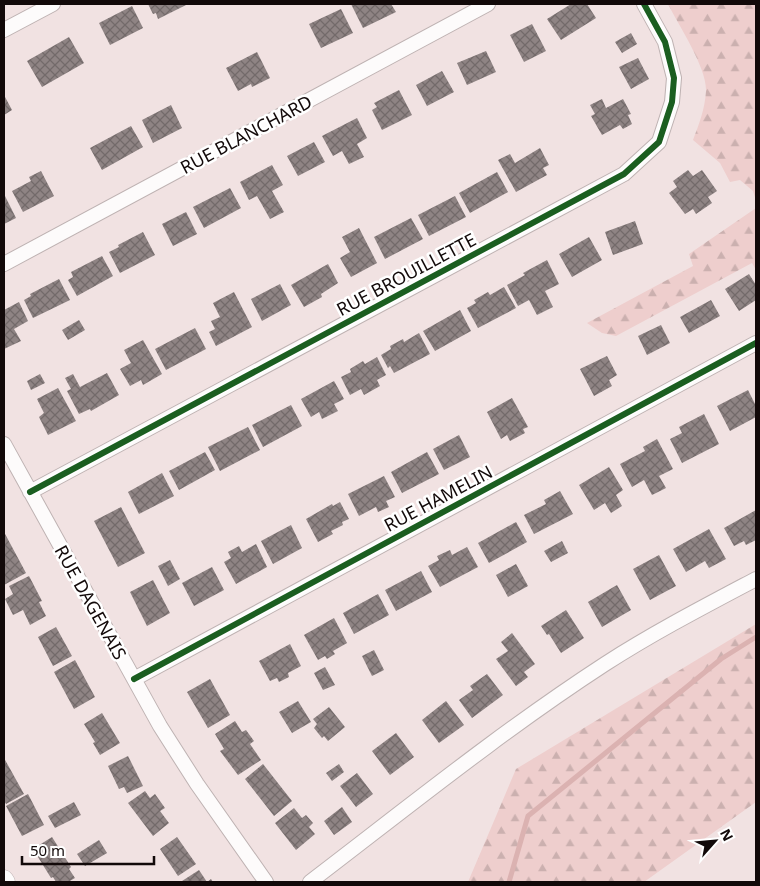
<svg xmlns="http://www.w3.org/2000/svg" width="760" height="886" viewBox="0 0 760 886" font-family="'Noto Sans',sans-serif">
<defs>
<pattern id="forest-firs" width="22" height="20" patternUnits="userSpaceOnUse" patternTransform="scale(1.25)"><rect width="22" height="20" fill="#eececd"/><path d="M5 1l3.5 6h-7zM16 11l3.5 6h-7z" fill="#cbb0af"/></pattern>
<pattern id="building-cross-hatch" width="8" height="8" patternUnits="userSpaceOnUse" patternTransform="scale(1.25)"><rect width="8" height="8" fill="#8f8484"/><path d="M0 0l8 8M0 8l8-8" fill="none" stroke="#736a6a"/></pattern>
</defs>
<rect width="100%" height="100%" fill="#f1e2e2"/>
<path fill="url(#forest-firs)" d="M668,4H756V201L753,191L740,180L730,182L720,163L693,140C699,124 705,109 706,91C707,68 679,26 668,4Z
M756,208V270L752,263L616,336L602,333L587,323L693,266L689,254Z
M756,624V802L644,882H468L516,769Z"/>
<g fill="none" stroke-linecap="round" stroke-linejoin="round">
<path stroke="#dbb2b1" stroke-width="5" d="M509,882L528,816L721,659L756,637"/>
</g>
<path fill="url(#building-cross-hatch)" d="M148,4H188L158,19L156,13L153,14Z
M351,4H391L396,12L363,28Z
M571,4H587L596,18L561,40L547,19Z
M132,6L143,28L110,45L99,23Z
M341,9L353,33L321,48L309,24Z
M532,24L546,51L524,62L510,35Z
M631,33L637,44L622,53L615,42Z
M69,37L84,63L42,87L27,61Z
M486,51L496,72L467,85L457,63Z
M257,52L270,78L252,87L251,84L238,91L226,68Z
M638,58L649,79L631,89L619,67Z
M442,71L454,92L427,106L416,85Z
M399,90L412,115L382,130L372,110L377,107L374,103Z
M4,95L12,110L4,115Z
M602,99L606,108L623,99L631,114L628,115L632,124L623,129L620,125L602,135L591,116L595,114L590,105Z
M171,105L182,128L153,143L142,120Z
M357,118L367,138L357,144L364,157L349,164L342,151L333,156L322,136Z
M131,126L143,147L102,170L90,148Z
M314,142L325,162L298,176L287,156Z
M540,148L549,165L543,168L547,175L516,192L498,160L510,154L515,163Z
M272,165L283,185L272,191L284,212L270,219L257,196L249,200L240,182Z
M688,170L693,176L702,170L717,191L708,197L712,203L696,214L693,209L685,214L669,193L677,187L673,181Z
M41,171L54,196L23,212L12,191L31,181L29,177Z
M497,172L508,192L470,213L459,193Z
M230,188L241,208L204,228L193,207Z
M4,194L16,218L4,224Z
M455,196L466,217L429,236L418,215Z
M186,212L197,234L173,246L162,224Z
M411,218L423,239L385,259L374,237Z
M635,221L643,244L613,255L605,232Z
M359,228L377,263L351,277L340,258L350,252L342,237Z
M143,232L155,255L120,273L109,252L119,247L118,245Z
M589,237L602,260L572,277L559,254Z
M102,256L113,276L77,296L68,280L73,277L71,272Z
M547,260L559,284L545,291L553,307L537,315L529,300L518,306L507,285L525,275L523,273Z
M328,264L338,283L321,294L322,297L304,307L291,285Z
M749,274L756,285V300L739,311L725,289Z
M59,279L70,300L33,318L24,300L31,296L30,294Z
M280,284L291,305L262,321L251,299Z
M504,287L516,308L478,328L467,308L476,303L474,300L488,292L490,295Z
M234,292L252,327L216,346L209,332L215,329L211,321L220,317L213,303Z
M711,300L720,316L689,333L680,317Z
M19,302L28,321L14,329L21,341L4,349V310Z
M460,310L471,331L435,351L423,331Z
M79,320L85,330L68,340L62,330Z
M661,325L670,343L647,355L638,336Z
M195,328L206,349L166,370L155,349Z
M419,333L430,354L394,373L390,366L388,368L381,355L391,349L390,346L403,339L404,342Z
M143,340L162,374L143,385L141,380L130,386L120,369L131,363L124,350Z
M607,356L617,375L609,380L612,386L594,396L580,369Z
M377,357L386,375L377,380L380,386L364,395L361,389L350,395L341,377L351,372L350,369L363,361L365,364Z
M107,373L119,395L91,411L90,409L79,414L67,391L71,389L65,378L73,374L80,387Z
M40,374L45,383L31,390L27,381Z
M334,381L344,399L334,404L338,411L322,419L319,412L311,417L301,399Z
M58,388L76,421L48,435L39,417L44,413L37,399Z
M748,390L756,406V417L730,431L717,406Z
M512,398L528,427L523,429L525,433L510,441L507,435L501,439L487,412Z
M291,405L302,426L263,447L252,425Z
M704,414L719,444L682,463L670,439L682,433L679,427Z
M248,427L260,450L220,471L208,447Z
M459,435L470,457L444,470L433,449Z
M657,439L673,469L659,476L666,488L652,495L644,480L632,487L620,464L645,451L643,447Z
M205,452L215,470L179,490L169,471Z
M427,452L439,474L402,493L391,472Z
M609,467L623,490L616,495L622,506L611,513L605,503L594,510L579,485Z
M162,473L174,496L139,514L128,492Z
M384,476L395,497L386,501L389,507L378,512L376,507L359,516L348,494Z
M560,491L573,514L534,534L524,515L546,504L544,500Z
M340,502L349,519L342,522L343,525L331,531L333,534L318,542L306,519L332,504L333,506Z
M121,507L145,553L118,567L94,521Z
M756,510V540L746,545L744,541L734,546L724,528Z
M516,522L527,542L489,563L478,543Z
M291,525L302,548L273,564L261,541Z
M709,529L726,559L709,568L705,561L686,572L673,549Z
M4,532L26,573L4,585Z
M562,541L568,553L551,562L544,551Z
M256,544L267,567L236,584L224,562L231,558L228,552L239,546L242,552Z
M467,547L478,567L440,587L428,566L439,560L437,556L450,550L452,555Z
M659,555L676,586L650,600L633,569Z
M170,560L180,579L168,586L158,566Z
M516,564L528,586L508,597L496,575Z
M212,567L224,590L194,606L182,583Z
M421,571L432,592L396,611L385,590Z
M29,576L42,601L39,602L46,616L30,625L23,610L13,615L5,599L13,594L9,586Z
M153,580L170,613L147,626L130,592Z
M617,585L631,610L602,627L588,602Z
M378,594L389,615L354,634L343,613Z
M566,610L584,638L561,653L549,634L547,635L541,626Z
M334,618L347,643L333,651L335,654L327,659L325,656L318,660L304,635Z
M56,627L72,656L53,666L38,637Z
M512,633L535,664L524,672L528,677L516,686L496,659L508,651L501,642Z
M290,644L301,666L288,673L289,677L279,682L277,678L270,681L259,661Z
M374,650L384,670L372,676L362,656Z
M75,660L95,697L74,709L54,672Z
M325,667L335,685L323,690L314,673Z
M487,674L503,695L472,718L459,700L473,690L470,686Z
M210,679L230,715L208,728L187,692Z
M298,701L311,722L292,733L279,712Z
M446,701L464,725L439,743L422,720Z
M329,707L345,727L328,741L324,736L322,738L314,728L317,724L313,719Z
M102,713L120,743L100,755L93,743L95,742L84,724Z
M235,721L242,732L246,730L254,741L250,744L261,760L238,775L220,751L224,749L215,734Z
M396,733L414,757L390,775L372,751Z
M128,756L143,786L127,793L124,787L119,789L108,766Z
M4,758L24,794L6,804L4,801Z
M263,764L292,801L274,816L245,779Z
M339,764L344,772L332,781L326,773Z
M357,773L373,794L356,807L340,786Z
M145,791L150,798L155,794L165,808L160,811L169,823L153,836L128,803Z
M28,794L44,825L22,836L6,806Z
M74,802L81,815L55,828L48,816Z
M342,807L352,822L334,835L324,821Z
M294,808L302,818L306,815L313,823L309,827L315,834L296,850L275,823Z
M52,837L71,867L69,869L75,878L68,882H56L53,877L51,878L33,849Z
M177,837L196,864L178,876L160,849Z
M99,840L107,853L85,866L77,854Z
M199,870L207,882L211,879L213,882H183L182,881Z"/>
<g fill="none" stroke-linecap="round" stroke-linejoin="round">
<defs>
<path id="minor" d="M4,30L53,4
M4,264L488,4
M4,444L160,726L197,784L266,882
M30,492L624,174L659,142L672,102L674,78L665,42L644,4
M134,679L756,343
M310,882C407,808 502,731 605,664C653,633 705,606 756,579"/>
<path id="tertiary" d="M4,879L6,882"/>
</defs>
<use href="#minor" stroke="#beb2b2" stroke-width="16"/>
<use href="#tertiary" stroke="#beb2b2" stroke-width="19"/>
<use href="#minor" stroke="#fdfbfb" stroke-width="14"/>
<use href="#tertiary" stroke="#fdfbfb" stroke-width="18"/>
<defs>
<path id="cycleway" d="M30,492L624,174L659,142L672,102L674,78L665,42L644,4
M134,679L756,343"/>
</defs>
<use href="#cycleway" stroke="#fff" stroke-width="9"/>
<use href="#cycleway" stroke="#1b5e20" stroke-width="6"/>
</g>
<g text-anchor="middle" dominant-baseline="central" stroke-width="5" stroke-linejoin="round" paint-order="stroke">
<g font-size="18" fill="#120909" stroke="#fff">
<text transform="translate(246 134) rotate(-28)">RUE BLANCHARD</text>
<text transform="translate(406 274) rotate(-28)">RUE BROUILLETTE</text>
<text transform="translate(438 498) rotate(-28)">RUE HAMELIN</text>
<text transform="translate(91 602) rotate(61)">RUE DAGENAIS</text>
</g>
</g>
<rect width="760" height="886" fill="none" stroke="#120909" stroke-width="10"/>
<g transform="translate(715 841) rotate(63)" stroke="#ffffff" stroke-width="4" paint-order="stroke">
<path d="M0-4L9 19L0 12L-9 19Z" fill="#120909"/>
<text y="-8" font-size="14" font-weight="bold" text-anchor="middle" fill="#120909">N</text>
</g>
<path d="M22 856v8h132v-8" fill="none" stroke="#120909" stroke-width="2.5"/>
<text x="30" y="856" font-size="15" fill="#120909" stroke="#ffffff" stroke-width="4" paint-order="stroke">50 m</text>
</svg>
